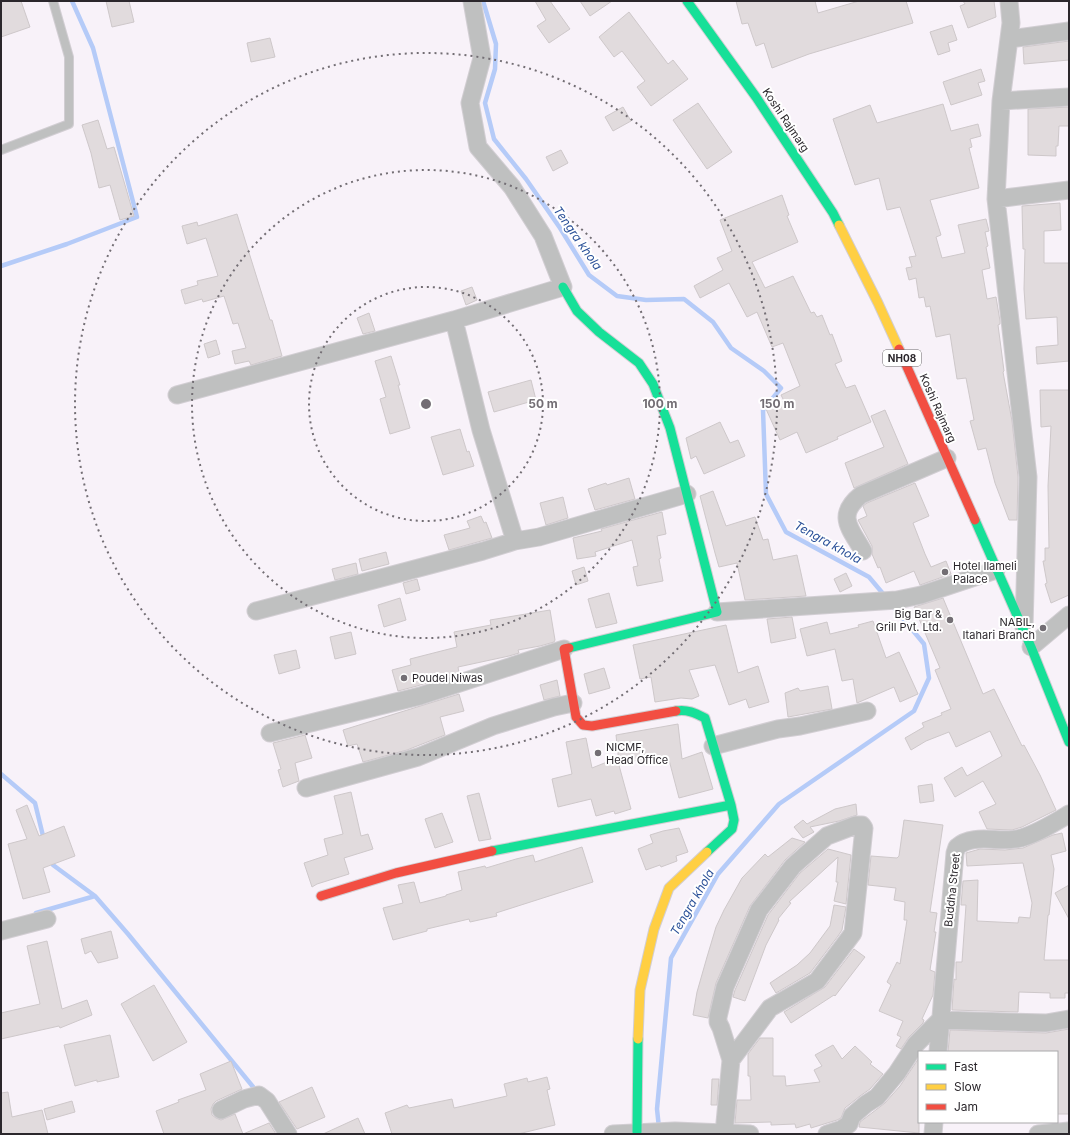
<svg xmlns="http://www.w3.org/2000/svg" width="1070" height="1135" viewBox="0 0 1070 1135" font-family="Inter,sans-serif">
<rect width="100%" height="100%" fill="#f8f2f9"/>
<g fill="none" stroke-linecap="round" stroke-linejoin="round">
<path stroke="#b5cbf8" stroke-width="4.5" d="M483,1L496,44L495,69L485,103L494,139L526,179L560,228L589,275L617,296L646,300L684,299L713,322L731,348L764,371L781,388L763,410L766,494L786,532L869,577L885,596
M1,266L67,244L137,217L93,48L72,1
M1,774L35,803L44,840
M51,860L53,865L95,896L128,934L254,1088
M36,913L95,896
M659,1128L657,1109L671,958L718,874L779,804L914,711L929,678L924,644L892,605"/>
</g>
<path fill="#e1dbdd" stroke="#cec8ca" d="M1,1H21L30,27L1,37Z
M106,1H129L134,22L112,27Z
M535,1H550L570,29L549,43L537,26L546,20Z
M580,1H612L590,16Z
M736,1H815L818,13L859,1H906L913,23L809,54L772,68L764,43L756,46L748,23L742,24Z
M963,1H994L996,17L968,28L960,6L965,4Z
M629,12L668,64L673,60L688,79L651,106L637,87L645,81L622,51L614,57L599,37Z
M952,25L957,40L948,43L950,51L938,55L930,32Z
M270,38L275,57L251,62L247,43Z
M1069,41V60L1024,64L1023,47Z
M981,69L985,81L978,83L982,95L951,105L943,82Z
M698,103L732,152L707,169L673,120Z
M943,104L951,131L978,124L981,136L970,139L972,147L969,148L979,188L930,200L941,235L936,237L942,258L965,253L958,225L986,219L989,231L985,232L988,246L986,247L990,268L982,270L987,299L996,297L1000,321V324L998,325L1004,371L1003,372L1012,421L1018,477L1017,520H1009L995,483L986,448L978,450L970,421L974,420L966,378L957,379L950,334L936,337L930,306L926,307L924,297L919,298L916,278L909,280L906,268L912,267L909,257L916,256L900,207L887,210L879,178L855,185L833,119L870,105L877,123Z
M623,107L631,121L613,131L605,117Z
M1069,107V126H1059L1058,146H1056V156L1028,155V109Z
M98,120L107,149L114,147L134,216L120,220L110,185L99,188L91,153L82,125Z
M561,150L568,163L553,171L546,157Z
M782,195L789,215L787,216L798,242L752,262L765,288L793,276L811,313L814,312L817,317L822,315L830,335L832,334L842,361L835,364L846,388L855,385L871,422L837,437L838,439L806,453L797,432L780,440L766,409L784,401L781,395L800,386L783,343L772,347L757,312L747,317L729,283L700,298L694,286L723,270L717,258L732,251L720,220Z
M1060,203L1061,230L1044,231V263H1069V361L1037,364L1036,347L1058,345L1057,317L1026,319L1024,289L1025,249H1023L1022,206Z
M237,214L270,320H272L282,356L251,365L249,361L235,364L232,351L246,348L238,323L233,324L224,296L203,302L202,299L185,304L181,290L198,285L197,281L218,276L206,238L187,244L182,226L197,222L198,226Z
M472,287L477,300L466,305L461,291Z
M369,313L375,331L363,334L357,318Z
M216,340L220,354L208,358L204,344Z
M391,356L400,385H398L410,428L390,434L380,399L386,397L375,361Z
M531,380L536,400L494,412L488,392Z
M1040,390H1069V595L1051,603L1045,584L1047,583L1043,561H1045V548H1049L1048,486L1051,426L1041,427Z
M885,410L908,464L854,488L845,463L884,447L871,416Z
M720,422L730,443L738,440L745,456L704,474L696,456L691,459L686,438Z
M460,429L467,452L469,451L474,466L443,475L431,437Z
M629,478L635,499L595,510L588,489L606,483L607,485Z
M915,483L929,516L913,523L925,554L931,567L946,561L951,574L920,585L914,571L886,583L880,567L878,568L872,554V546L858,520L867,516L863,506L867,503Z
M713,491L726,526L755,517L763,540L768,539L773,560L797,555L806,596L745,600L737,563L719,567L715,553L700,496Z
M563,497L568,518L546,525L540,503Z
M662,512L666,534L657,536L661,558L659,559L663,581L637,586L633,567L638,566L632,540L595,552L596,556L577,559L573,538L602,531L601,529Z
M481,516L484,523L486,522L492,538L449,550L444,535L470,528L467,521Z
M386,552L389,564L362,571L359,559Z
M356,563L358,574L335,580L332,569Z
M584,567L588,581L576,585L572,571Z
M846,573L852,586L840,592L834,579Z
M417,579L420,590L406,594L403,583Z
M609,593L617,623L596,628L588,599Z
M400,598L406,620L384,627L378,605Z
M943,598L983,694L994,689L1022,746L1024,745L1040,775L1056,810L1022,827L1012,830L987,829L979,812L996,804L983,781L955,797L944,778L962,767L967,776L1002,756L990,731L956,747L949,732L926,741L911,750L905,738L924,727L922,723L942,715L941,713L951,709L935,670L940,668L914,607Z
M550,610L555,640L554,642L540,646L518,650L519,653L509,656L458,667L459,673L417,686L398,691L392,670L411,665L410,659L457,647L454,632L491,625L490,620Z
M792,617L796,638L771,643L767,619Z
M873,621L886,658L899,652L918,694L900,702L894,687L857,703L853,679L842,681L835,649L807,656L800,629L827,622L830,634L859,627L858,625Z
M726,625L738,673L758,666L769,702L749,708L746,699L729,705L715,665L689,670L699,696L692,699L681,698L655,702L651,677L640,679L633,645Z
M351,632L356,654L335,659L330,637Z
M296,650L300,668L279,674L274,655Z
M604,668L610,688L589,694L584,674Z
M557,680L560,696L544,700L540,685Z
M828,686L832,709L788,717L785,693L798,688L800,691Z
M459,694L464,711L440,717L445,735L407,750L363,762L357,744L348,746L343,730Z
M678,724L682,759L702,752L713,789L679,798L668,756L619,763L616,735Z
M305,735L312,758L295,763L299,781L283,787L278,770L281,769L273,743Z
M586,738L592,768L617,758L631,809L615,814L614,811L596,816L591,799L558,807L552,779L572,774L566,742Z
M932,784L934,801L920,803L918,786Z
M351,792L361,836L368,834L373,849L344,858L349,874L317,884L312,887L304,863L328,855L324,839L343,834L334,796Z
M479,793L491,839L479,841L467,796Z
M856,804L857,815L839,821L810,827L814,832L803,838L794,827L803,820L807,824L835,809Z
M27,805L39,836L64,826L75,856L43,868L50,892L23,899L8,844L27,839L16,810Z
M442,813L453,842L435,848L425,819Z
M904,820L943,825L930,912L937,913L934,932H936L930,970L935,972L933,995L922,1019L924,1020L923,1023L909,1037L901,1049L896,1046L901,1037L897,1035L903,1021L879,1011L891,985L887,982L897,962L900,964L907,920H904L905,902L894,900L896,888L868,885L871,856L897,858L899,856Z
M679,828L688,852L676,856L677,861L661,867L660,865L646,870L638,849L653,843L650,835L663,831Z
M1062,833L1066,851L1051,855L1054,869L1049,915H1048L1044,960H1069V993H1065V998H1050V993L1019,992L1018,1012L952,1010L954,979L956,980V962H962L966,905H961L963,881L978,880L977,921L1018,923L1019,917L1030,918L1032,903L1023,863L967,866L966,853L980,849L1005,850L1023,848L1053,835Z
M792,838L805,842L785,860L750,906L716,983L708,1018L693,1015L697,992L707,957L716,927L724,910L742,878L765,854L768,857Z
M582,847L593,882L496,913L497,916L470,922L469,919L427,929V931L393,940L383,908L403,903L398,885L414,882L420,903L446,896V895L462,890L458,872L485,866L486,868L516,859L533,855L535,862Z
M828,849L851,855L846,904L834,901L838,882H836L838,857L789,902L791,903L778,919L779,920L766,945L745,1001L733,997L735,990L768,915L800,873Z
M1069,885V919L1055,893Z
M834,905L846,907L842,930L838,936L810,973L776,993L770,983L797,965L810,953L830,926Z
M111,931L118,958L98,963L91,951L85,954L81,939Z
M47,941L62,1009L87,1000L92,1015L60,1028L59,1026L1,1039V1013L40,1004L27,946Z
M854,949L865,957L835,996L834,995L791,1023L784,1012L825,987Z
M154,985L187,1042L153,1061L121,1004Z
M1069,1029V1114H1057V1052H948L950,1030L1046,1033Z
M110,1035L119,1077L97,1082V1080L75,1086L64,1045Z
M760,1038H773V1076H785L786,1086L820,1082L814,1070L822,1066L815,1055L833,1045L842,1059L855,1046L872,1062L870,1064L883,1074L870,1089L860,1096L845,1108L841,1118L837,1120L811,1128L810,1124L796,1128L795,1124L771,1125V1122L735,1123L737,1100H751L750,1076H748V1054Z
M919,1058V1133L859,1127L860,1122L885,1103L900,1086Z
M231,1061L242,1089L216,1101L213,1104L211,1109L212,1115L216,1118L221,1120L235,1114L243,1134L269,1123L276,1134H164L156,1111L179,1102L178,1100L206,1090L200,1074Z
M547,1077L550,1089L547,1090L555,1125L518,1134H392L385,1113L407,1105L409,1108L452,1099L454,1108L507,1096L504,1084L527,1078L528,1082Z
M712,1079H719L717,1105H711Z
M312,1087L325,1117L297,1129L279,1102Z
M8,1092L12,1117L42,1110L48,1134H1V1093Z
M72,1101L75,1112L47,1120L44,1109Z
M358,1118L365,1134H323Z"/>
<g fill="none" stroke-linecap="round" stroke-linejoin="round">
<defs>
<path id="lane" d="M1,150L69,124V57L53,1"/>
<path id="street" d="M1009,1L1011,23L1001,101L996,199L1028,477L1024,628
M1009,39L1069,31
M1001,101L1069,97
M996,199L1069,190
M454,320L481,430L515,541L539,537L687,494
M177,395L454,320L563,287L543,236L512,187L478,147L470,103L482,58L472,1
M863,551C851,529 835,516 861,495L947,458
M256,611L483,551L515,541
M717,612L897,600L921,595L996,570
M1031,647L1069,615
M270,733L420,696L564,649
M713,746L778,729L800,726L867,711
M306,788L418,757L493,726L554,707L573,703
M1,931L47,919
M938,1052L955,853L957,847C974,832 1001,844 1021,838C1038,833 1054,823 1069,814
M221,1110L244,1099L259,1095L267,1101L288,1134
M724,1133L731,1060L721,1028L718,1022V1017L725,987L759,910L793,866L827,836L856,825H862L864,828L853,933L817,981L770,1008L731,1060
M613,1134L675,1131L750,1134
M827,1134L842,1129L849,1124L852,1116L866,1104L877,1097L897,1073L916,1044L940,1020L1046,1023L1069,1019
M933,1134L934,1122
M1038,1134L1069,1131"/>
<path id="fast" d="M687,1L756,97L833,213L839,225
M563,287L577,311L599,332L639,363L653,384L670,428L717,612L569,648
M975,520L1031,647L1069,742
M676,711C687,709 695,713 705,718L731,805
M492,851L731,805L734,820L732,829L707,852
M637,1132L638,1039"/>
<path id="slow" d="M839,225L878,303L899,349
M638,1039L640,990L654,929L669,888L707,852"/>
<path id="jam" d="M899,349L975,520
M569,648L564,649L576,717L583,725L592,726L676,711
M321,896L396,873L492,851"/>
</defs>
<use href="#lane" stroke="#d2ced3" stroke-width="10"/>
<use href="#street" stroke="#d2ced3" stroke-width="19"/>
<use href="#fast" stroke="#d2ced3" stroke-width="11"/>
<use href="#slow" stroke="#d2ced3" stroke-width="11"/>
<use href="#jam" stroke="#d2ced3" stroke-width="11"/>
<use href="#lane" stroke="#bfc0c0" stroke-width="8"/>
<use href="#street" stroke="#bfc0c0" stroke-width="17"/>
<use href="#fast" stroke="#16e098" stroke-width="9"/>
<use href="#slow" stroke="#ffcf43" stroke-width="9"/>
<use href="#jam" stroke="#f24e42" stroke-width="9"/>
</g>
<g fill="none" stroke="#736e74" stroke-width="2" stroke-dasharray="2 4">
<circle cx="426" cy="404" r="117"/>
<circle cx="426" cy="404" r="234"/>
<circle cx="426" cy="404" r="351"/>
</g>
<g fill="#736e74" stroke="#fff" stroke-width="1.5">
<circle cx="945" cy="572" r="4"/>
<circle cx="950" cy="620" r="4"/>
<circle cx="1043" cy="628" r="4"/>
<circle cx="404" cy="678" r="4"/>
<circle cx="598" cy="753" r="4"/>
</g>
<g text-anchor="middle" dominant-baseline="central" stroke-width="4" stroke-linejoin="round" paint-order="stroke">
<rect fill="#fff" stroke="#6b686b" stroke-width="1" x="883" y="350" width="38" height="16" rx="3"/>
<g font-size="10" font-weight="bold" fill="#2b272c">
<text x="902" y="358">NH08</text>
</g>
<g font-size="11" fill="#2b272c" stroke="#fff">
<text transform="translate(786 120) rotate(56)">Koshi Rajmarg</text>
<text transform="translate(938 408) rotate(66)">Koshi Rajmarg</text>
<text transform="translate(952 890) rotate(-84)">Buddha Street</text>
</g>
<g font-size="11" fill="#2b272c" stroke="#fff" text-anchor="start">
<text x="953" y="566">Hotel Ilameli<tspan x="953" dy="13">Palace</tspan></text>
<text x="942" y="614" text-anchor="end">Big Bar &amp;<tspan x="942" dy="13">Grill Pvt. Ltd.</tspan></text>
<text x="1035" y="622" text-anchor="end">NABIL,<tspan x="1035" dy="13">Itahari Branch</tspan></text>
<text x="412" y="678">Poudel Niwas</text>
<text x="606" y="747">NICMF,<tspan x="606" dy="13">Head Office</tspan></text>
</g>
<g font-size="12" font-style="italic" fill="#2a5098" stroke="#fff">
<text transform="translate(578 238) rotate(55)">Tengra khola</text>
<text transform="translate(828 542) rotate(29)">Tengra khola</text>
<text transform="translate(692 902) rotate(-60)">Tengra khola</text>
</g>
</g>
<circle cx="426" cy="404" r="6" fill="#736e74" stroke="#fff" stroke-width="2"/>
<g font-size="12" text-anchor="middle" font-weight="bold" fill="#736e74" stroke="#fff" stroke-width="4" stroke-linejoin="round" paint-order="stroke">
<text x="543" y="408">50 m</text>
<text x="660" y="408">100 m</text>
<text x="777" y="408">150 m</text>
</g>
<rect width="1070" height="1135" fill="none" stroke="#2b272c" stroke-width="4"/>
<rect x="918" y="1051" width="140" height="72" fill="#ffffff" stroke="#aaa9ab"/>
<rect x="926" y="1064" width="20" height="6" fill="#16e098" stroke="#aaa9ab"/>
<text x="954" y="1071" font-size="12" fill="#2b272c">Fast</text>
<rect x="926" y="1084" width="20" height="6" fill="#ffcf43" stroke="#aaa9ab"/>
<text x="954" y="1091" font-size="12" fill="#2b272c">Slow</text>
<rect x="926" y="1104" width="20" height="6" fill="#f24e42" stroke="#aaa9ab"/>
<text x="954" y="1111" font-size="12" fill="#2b272c">Jam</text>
</svg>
